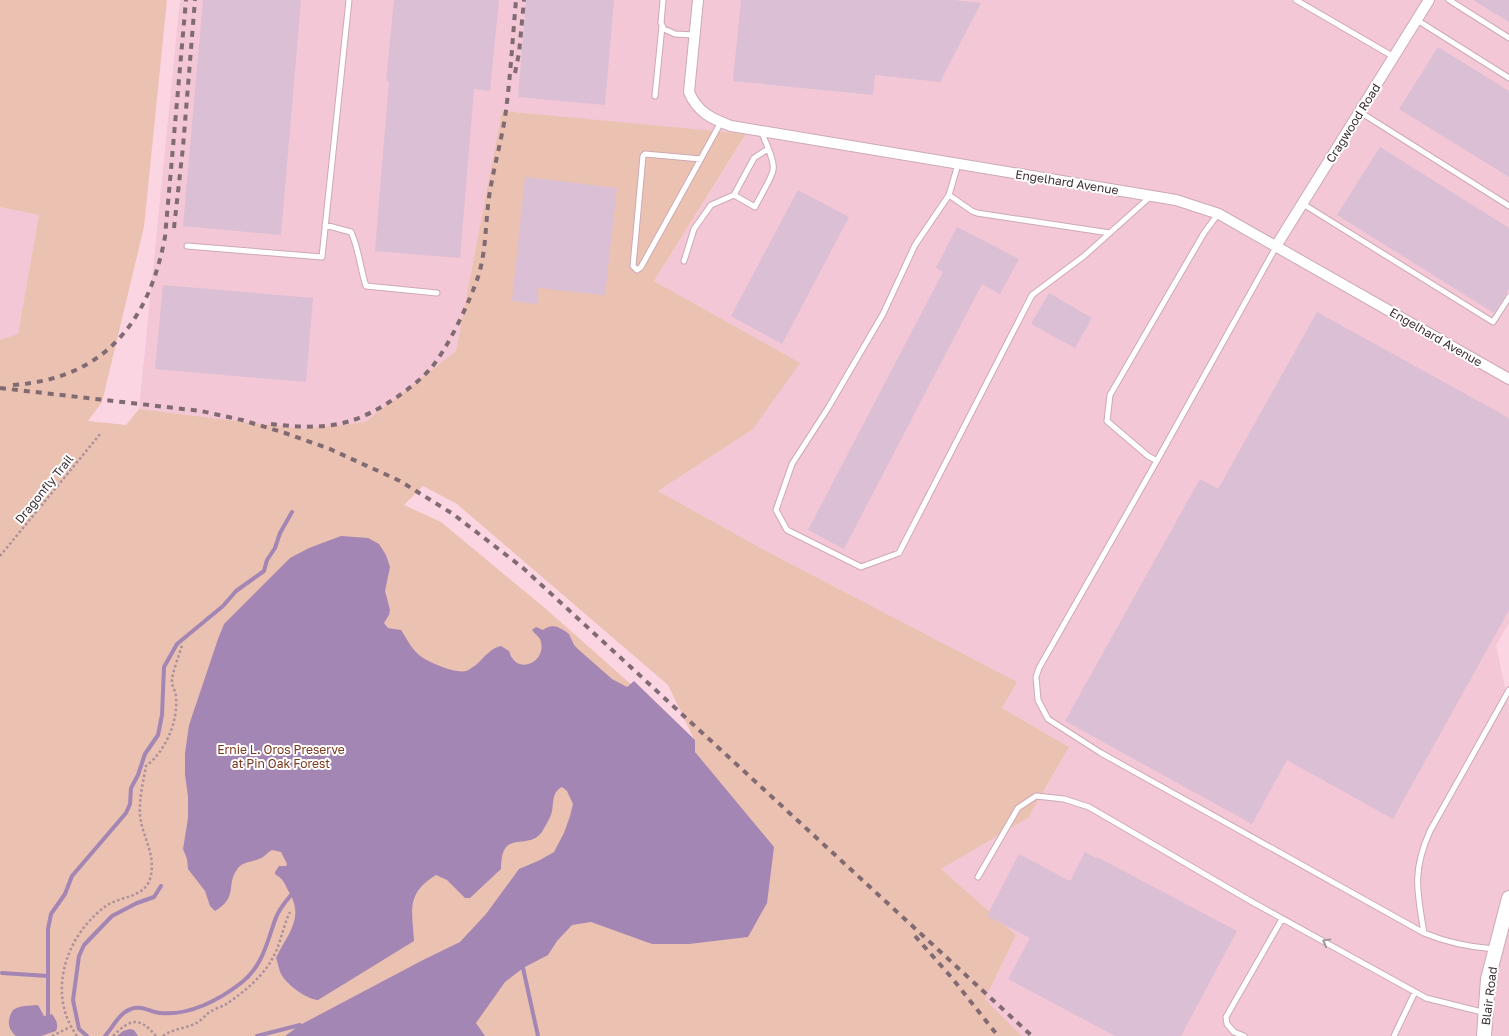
<svg xmlns="http://www.w3.org/2000/svg" width="1509" height="1036" viewBox="0 0 1509 1036" font-family="'Golos Text',sans-serif">
<rect width="100%" height="100%" fill="#fbd6e2"/>
<path fill="#f3c7d5" d="M180,0H1509V623L1496,645L1509,706V1036H1022L985,999L1016,935L940,869L1028,818L1069,747L1002,708L1016,682L766,551L658,491L753,429L799,363L654,281L746,135L502,111L456,351L365,422L303,429L139,409Z
M0,207L39,215L18,335L0,340Z"/>
<path fill="#ebc1b2" fill-rule="evenodd" d="M0,0H167L144,227L102,402L88,421L126,425L139,409L303,429L365,422L456,351L502,111L746,134L654,281L800,363L753,429L658,491L766,551L1017,682L1002,708L1069,747L1028,818L941,869L1016,935L985,999L1022,1036H0V340L18,334L39,215L0,207ZM423,486L457,504L668,685L695,741L546,609L441,522L404,505Z"/>
<path fill="#a386b4" d="M341,536L368,538L379,544L386,555L390,567L385,591L390,610L389,615L384,623L388,628L401,630C407,639 411,648 419,655C427,662 456,674 466,671C469,670 474,666 476,665C485,657 489,649 501,646L509,651C516,677 549,662 540,639C538,636 534,633 532,630L536,627L543,630C553,623 559,627 569,634L574,645L579,650L612,679L627,687L634,681L695,740V752L774,847L767,903L748,937L689,944H652L591,922L572,925L557,941L548,955L523,968L505,982L476,1023L485,1036H285L300,1025L423,960L460,942L486,914L519,869L540,860L554,852L564,833L570,816L573,804L567,791L562,787C552,792 554,801 552,811C551,817 545,826 542,832C527,852 501,827 501,869L470,898H465L447,880L436,875C406,894 412,909 414,941L318,1000C306,999 287,985 281,974C279,970 278,963 276,958C287,934 305,919 289,892C283,881 285,881 275,874V872L279,866H286L287,864L281,852L272,850C268,852 266,855 263,857C255,862 244,861 238,868C225,885 239,897 215,911L210,906L205,891L188,869L187,859L183,849L188,818V797L185,774V753L189,725L218,639L224,624L290,558L309,548Z
M38,1005L44,1016L52,1014C56,1020 59,1024 56,1031L41,1036H16C7,1028 7,1020 13,1010C20,1005 29,1006 38,1005Z
M130,1029L134,1030L138,1036H117L123,1031Z"/>
<g fill="none" stroke-linecap="round" stroke-linejoin="round">
<path stroke="#a386b4" stroke-width="4" d="M523,968L538,1036
M2,973L48,976
M48,1015V929L51,914L65,894L72,876L126,813L130,804L131,788L138,775L145,754L158,735L162,715L164,667L177,644L223,606L236,591L264,571L267,560L275,548L280,533L292,512
M87,1036L79,1029L73,1000L79,956L84,945L112,916L137,903L154,897L161,886
M105,1036C113,1027 119,1013 131,1009C141,1005 151,1012 160,1013C189,1016 219,1000 241,983C262,967 267,943 275,920C278,911 285,902 291,895
M257,1036L300,1025"/>
</g>
<path fill="#dbbfd4" d="M203,0H301L281,235L183,226Z
M394,0H499L490,91L474,89L460,258L375,251L389,81H386Z
M526,0H614L605,105L518,97Z
M741,0H953L981,3L940,82L875,75L873,95L733,81Z
M1473,0H1509V22Z
M1438,47L1509,91V177L1399,109Z
M1380,147L1509,228V289L1494,313L1337,215Z
M525,177L617,188L605,295L538,288L537,304L512,301Z
M798,190L849,217L782,344L731,316Z
M957,227L1019,259L1000,294L982,284L844,549L808,530L943,272L936,268Z
M163,285L313,298L306,382L155,369Z
M1049,293L1092,318L1075,348L1031,324Z
M1317,312L1509,418V610L1393,819L1287,760L1252,824L1065,721L1200,479L1218,489Z
M1085,852L1096,858L1097,857L1237,931L1181,1036H1115L1008,979L1030,938L987,916L1019,854L1070,881Z"/>
<g fill="none" stroke-linecap="round" stroke-linejoin="round">
<defs>
<path id="lane" d="M663,0L661,23L664,29L675,34L694,35
M1296,0L1394,57
M1449,0L1509,38
M1417,20L1509,78
M655,96L662,26
M1360,112L1509,206
M761,131C765,141 775,161 773,170C772,178 759,198 755,207L734,195L754,158L768,149
M701,159L645,154L643,156L633,266L637,270L641,267L692,175L721,122
M958,164L949,195L915,245L883,314L828,408L792,464L776,510L787,530L861,567L899,553L1032,295L1084,256L1151,196
M949,195L972,211L977,213L1110,233
M1303,204L1493,322L1509,297
M325,225L351,232C359,249 360,268 366,286L437,293
M187,246L322,257L349,0
M1276,247L1150,473L1039,668L1036,677L1038,700L1048,719L1101,753L1424,933
M684,261L694,229L711,205L734,195
M1157,461L1148,456L1107,421L1110,395L1204,233L1218,214
M978,877L1018,808L1036,796L1064,799L1089,807L1254,903L1426,998L1486,1013
M1494,949C1468,947 1448,943 1424,933C1417,891 1412,871 1430,831L1509,690
M1244,1036L1234,1032L1227,1024L1226,1017L1282,919
M1394,1036L1415,992"/>
<path id="street" d="M698,0L689,92C697,112 712,119 731,126L1176,200L1219,214L1509,379
M1276,246L1429,0"/>
<path id="secondary" d="M1484,1036L1488,979L1509,898"/>
</defs>
<use href="#lane" stroke="#cdaab5" stroke-width="7"/>
<use href="#street" stroke="#cdaab5" stroke-width="12"/>
<use href="#secondary" stroke="#cdaab5" stroke-width="16"/>
<path stroke="#ac919a" stroke-width="2.5" stroke-dasharray="2.5 2.5" stroke-linecap="butt" d="M0,556L101,433
M52,1036L70,1027
M77,1036C46,993 66,935 106,906C120,896 144,898 150,879C157,855 142,837 140,815C139,799 143,782 146,766C165,752 178,722 176,698C176,692 173,688 172,683C171,674 180,654 182,645
M113,1036C130,1019 139,1016 156,1036
M163,1036C175,1027 191,1029 202,1019C204,1018 205,1015 207,1014C213,1009 222,1007 228,1003C248,989 268,972 277,949C282,937 284,924 290,912"/>
<use href="#lane" stroke="#fff" stroke-width="5"/>
<use href="#street" stroke="#fff" stroke-width="10"/>
<use href="#secondary" stroke="#fff" stroke-width="14"/>
<path stroke="#816b73" stroke-width="4" stroke-dasharray="6 6" stroke-linecap="butt" d="M515,73L519,53L524,0
M174,228L183,147L195,0
M13,385C104,379 149,322 165,237L186,0
M0,388L201,411L242,420L285,433L330,449L400,481L453,514L523,568L1032,1036
M271,424C297,427 325,429 350,421C375,414 414,388 431,368C448,348 470,301 478,277C487,249 485,220 490,191C495,161 504,132 507,102C511,68 513,34 516,0
M915,936L952,978L998,1036"/>
</g>
<defs><path id="oneway-chevron" d="M-2-3.5L2.5 0L-2 3.5" fill="none" stroke-width="1.6" stroke-linecap="round" stroke-linejoin="round" transform="scale(1.25)"/></defs>
<use stroke="#9e979a" href="#oneway-chevron" transform="translate(1326 942) rotate(-151)"/>
<g text-anchor="middle" dominant-baseline="central" stroke-width="4" stroke-linejoin="round" paint-order="stroke">
<g font-size="12" fill="#3d2f34" stroke="#fff">
<text transform="translate(1353 123) rotate(-58)">Cragwood Road</text>
<text transform="translate(1067 182) rotate(9)">Engelhard Avenue</text>
<text transform="translate(1436 337) rotate(30)">Engelhard Avenue</text>
<text transform="translate(44 489) rotate(-51)">Dragonfly Trail</text>
<text transform="translate(1489 996) rotate(-83)">Blair Road</text>
</g>
<g font-size="12" fill="#7c371b" stroke="#fff">
<text x="281" y="749">Ernie L. Oros Preserve<tspan x="281" dy="14">at Pin Oak Forest</tspan></text>
</g>
</g>
</svg>
